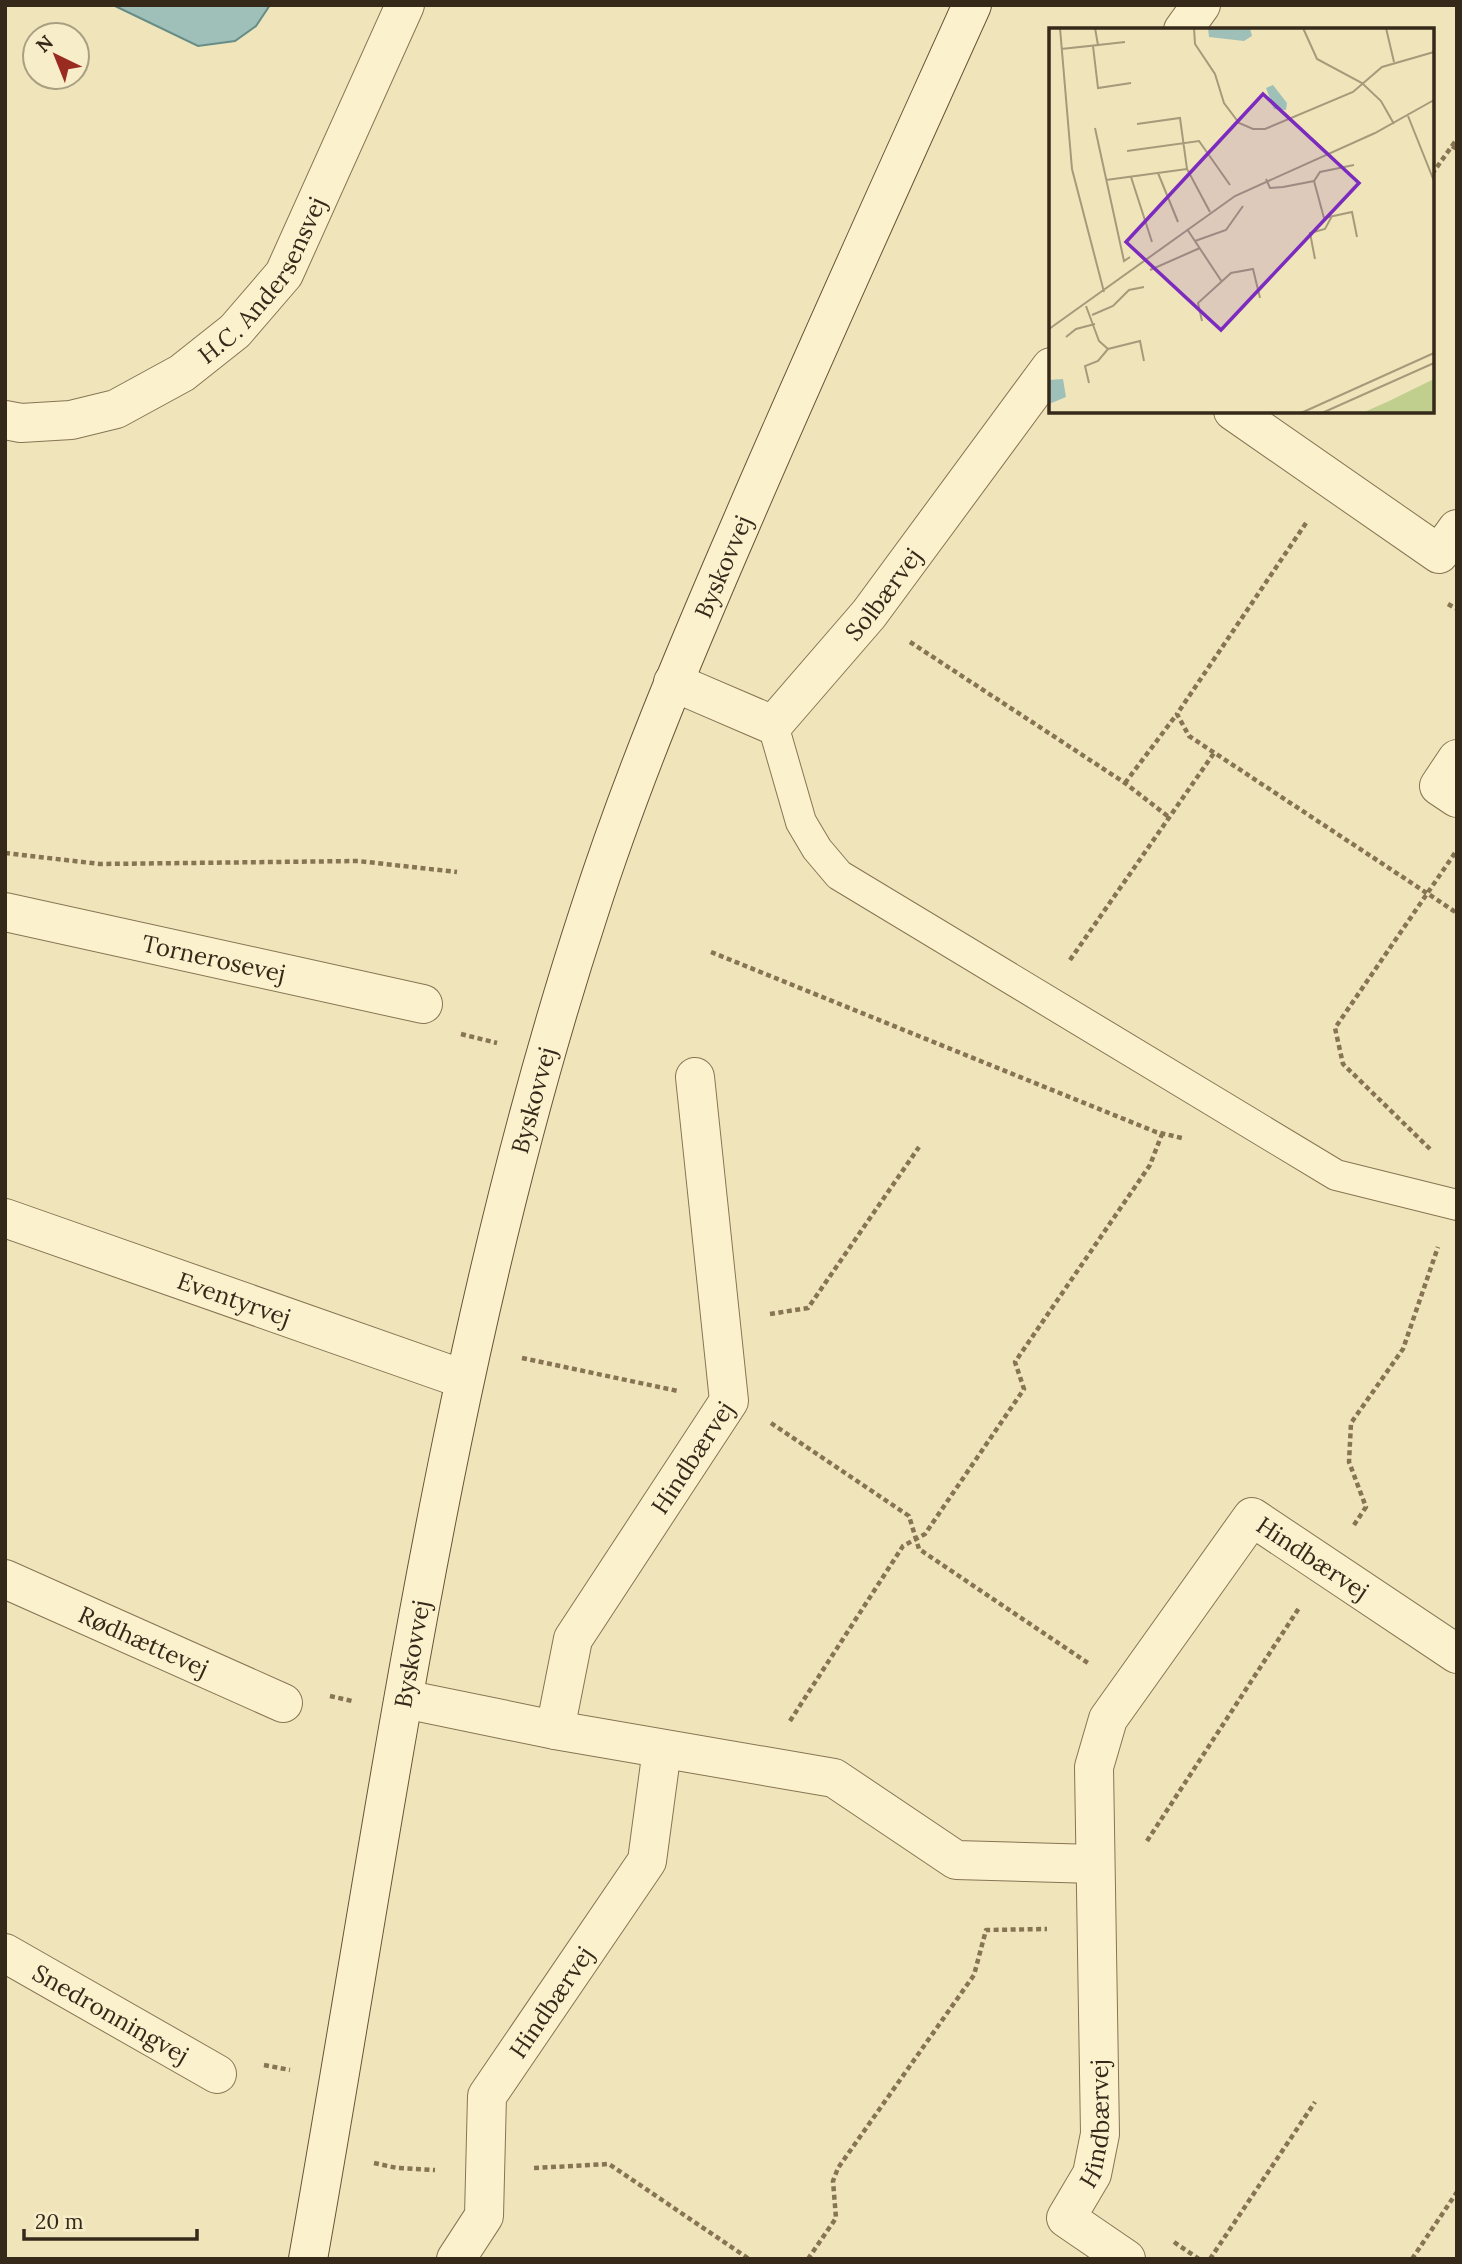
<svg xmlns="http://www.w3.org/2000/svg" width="1462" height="2264" viewBox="0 0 1462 2264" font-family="Lora,serif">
<rect width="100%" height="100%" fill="#f0e5ba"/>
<path fill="#9fc0b9" stroke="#668d87" stroke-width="2" d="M113,5H270L256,26L235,41L198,46Z"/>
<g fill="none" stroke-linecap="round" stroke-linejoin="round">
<defs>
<path id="service" d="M773,725L801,822L817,849L839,875L1336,1175L1457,1205"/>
<g id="minor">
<path d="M1183,30L1201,5"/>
<path d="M1233,411L1439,554L1457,529"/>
<path id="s1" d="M5,420L21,423L71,420L116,409L182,373L235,331L284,274L405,5"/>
<path id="s2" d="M673,682L773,725L869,614L1051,367"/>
<path d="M1457,759L1439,786L1457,798"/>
<path id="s3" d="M5,912L423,1004"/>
<path id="s4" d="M5,1218L463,1379"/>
<path id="s5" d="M5,1579L283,1703"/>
<path d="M404,1699L555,1730L834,1778L956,1860L1095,1864"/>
<path id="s6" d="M555,1730L573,1639L729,1401L695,1077"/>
<path id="s7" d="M5,1953L217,2074"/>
<path id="s8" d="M456,2259L484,2216L487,2096L647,1861L662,1749"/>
<path id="s9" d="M1126,2259L1066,2218L1092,2174L1100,2134L1094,1767L1108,1719L1252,1517L1457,1654"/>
</g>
<g id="secondary">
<path id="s10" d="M308,2259C388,1808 446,1349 589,912C631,781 685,653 740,526C815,351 894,178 972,5"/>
</g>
</defs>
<use href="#service" stroke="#877453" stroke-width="32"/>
<use href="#minor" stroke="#877453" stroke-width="40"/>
<use href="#secondary" stroke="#685437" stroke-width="40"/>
<path stroke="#877453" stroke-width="4.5" stroke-dasharray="5 3.5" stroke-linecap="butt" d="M1452,146L1457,139
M1432,174L1452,146L1457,149
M1306,523L1177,714L1189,736L1457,913
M1448,604L1457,609
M910,642L1125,783L1170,818
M1125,783L1177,714
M5,853L100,864L358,861L457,872
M711,952L1156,1132L1182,1138
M1070,960L1214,753
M461,1034L497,1043
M1430,1149L1343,1064L1335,1028L1457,850
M770,1314L808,1308L919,1147
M522,1358L678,1391
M771,1423L909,1516L919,1549L1088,1663
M1354,1525L1366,1507L1349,1462L1351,1423L1403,1349L1438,1247
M330,1696L352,1701
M790,1721L903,1546L925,1534L1024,1389L1015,1362L1150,1165L1162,1134
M1147,1841L1299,1608
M264,2065L290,2070
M374,2163L397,2168L435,2170
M534,2168L609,2164L749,2259
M1174,2242L1199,2259
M808,2259L836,2218L833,2181L838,2168L974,1975L986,1930L1047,1929
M1210,2259L1315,2102
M1412,2259L1457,2192"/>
<use href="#service" stroke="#fbf1cd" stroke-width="30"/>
<use href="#minor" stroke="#fbf1cd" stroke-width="38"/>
<use href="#secondary" stroke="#fbf1cd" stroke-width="38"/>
</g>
<g text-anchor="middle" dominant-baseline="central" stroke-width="5" stroke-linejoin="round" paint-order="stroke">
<g font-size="24" fill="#35291a" stroke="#f7eec9">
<text stroke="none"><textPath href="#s1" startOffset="313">H.C. Andersensvej</textPath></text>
<text stroke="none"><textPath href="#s10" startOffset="1748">Byskovvej</textPath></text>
<text stroke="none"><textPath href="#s2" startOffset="280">Solbærvej</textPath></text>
<text stroke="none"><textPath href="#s3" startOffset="214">Tornerosevej</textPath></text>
<text stroke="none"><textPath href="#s10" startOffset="1181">Byskovvej</textPath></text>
<text stroke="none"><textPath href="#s4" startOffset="243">Eventyrvej</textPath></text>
<text stroke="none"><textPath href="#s6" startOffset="310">Hindbærvej</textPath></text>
<text stroke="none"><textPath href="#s9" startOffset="903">Hindbærvej</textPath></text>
<text stroke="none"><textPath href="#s5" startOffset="152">Rødhættevej</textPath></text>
<text stroke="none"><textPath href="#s10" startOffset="614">Byskovvej</textPath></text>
<text stroke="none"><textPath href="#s8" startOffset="285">Hindbærvej</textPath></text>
<text stroke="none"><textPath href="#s7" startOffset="122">Snedronningvej</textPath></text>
<text stroke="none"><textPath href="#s9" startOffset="175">Hindbærvej</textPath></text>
</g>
</g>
<g transform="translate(1049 28)">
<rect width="385" height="385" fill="#f0e5ba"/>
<path d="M385,351V385H313L338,374Z" fill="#c0ce8e"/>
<path d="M159,0H201L203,8L195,13L160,9ZM224,57L238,75L237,82L225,81L217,60ZM14,351L17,369L0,376V352Z" fill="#9fc0b9"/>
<path fill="none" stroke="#a59a7a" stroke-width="2" d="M11,0L23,141L55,264M145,0L146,16L166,46L175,75L190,95L204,101H216L304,64L333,39L385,24M254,0L268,31L313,55L332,73L345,96M337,0L345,34M49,17L76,14M44,18L49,60L82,55M12,21L49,17L46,0M359,88L385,153M88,96L131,90L138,141L161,184M46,100L75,233L81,229M78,123L150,113L181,157M109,145L129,194M82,149L103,214M217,151L221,160L234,159L265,153L271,144L305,137M57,152L138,141M265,153L275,190L303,184L308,209M138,201L173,254M146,213L177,202L194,178M266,231L261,205L276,201L283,188M101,242L151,220M37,278L50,313L59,321M43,287L64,278L80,262L95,259M153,293L149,275L182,245L204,241L211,270M0,301L186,168L326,105L385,72M17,309L27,301L46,296M40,355L36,338L49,333L59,321L91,313L95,333M252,385L385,325M273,385L385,335"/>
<path fill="#7b2cbf" fill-opacity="0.15" stroke="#7b2cbf" stroke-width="3.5" d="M214,66L310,155L172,302L77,214Z"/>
<rect width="385" height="385" fill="none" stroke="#35291a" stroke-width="3.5"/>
</g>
<rect width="1462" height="2264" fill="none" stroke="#35291a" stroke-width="14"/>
<g transform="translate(56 56) rotate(317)"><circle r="33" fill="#f7eec9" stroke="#a99f83" stroke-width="2"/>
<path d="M0-5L12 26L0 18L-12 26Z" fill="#992b21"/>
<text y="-10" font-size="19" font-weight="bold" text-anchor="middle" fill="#35291a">N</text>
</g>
<path d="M24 2229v10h173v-10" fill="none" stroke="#35291a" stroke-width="3.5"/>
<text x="35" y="2229" font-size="21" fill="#35291a" stroke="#f7eec9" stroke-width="5" paint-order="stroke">20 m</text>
</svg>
